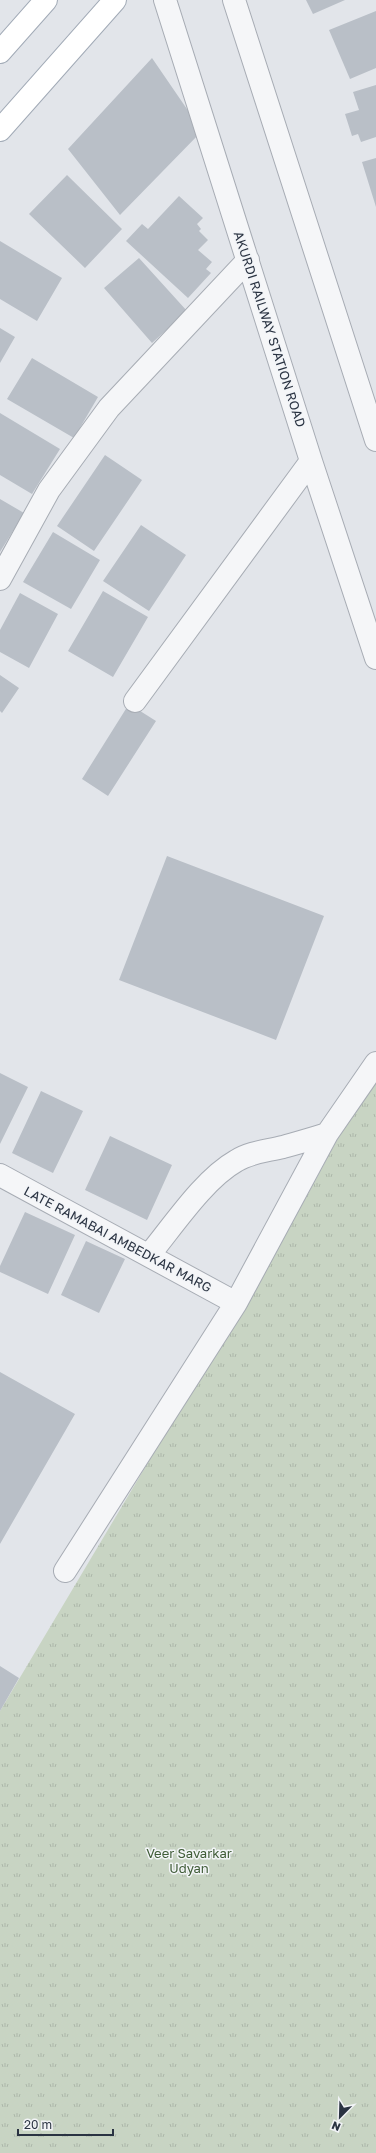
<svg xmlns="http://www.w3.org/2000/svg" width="376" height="2153" viewBox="0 0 376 2153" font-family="'Golos Text',sans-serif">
<defs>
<pattern id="park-tufts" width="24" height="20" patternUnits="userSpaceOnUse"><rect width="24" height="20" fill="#c8d4c3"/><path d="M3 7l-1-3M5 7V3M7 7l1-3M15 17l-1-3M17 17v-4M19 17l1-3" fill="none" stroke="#acb6a9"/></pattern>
</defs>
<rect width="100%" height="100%" fill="#e2e5ea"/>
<path fill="url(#park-tufts)" d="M376,1078V2153H0V1711L308,1194L338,1138Z"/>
<path fill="#b9bfc7" d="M306,0H345L313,14Z
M376,11V68L350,79L329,30Z
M152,58L202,131L120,215L68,149Z
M376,85V137L361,142L358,134L352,136L345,114L359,110L353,92Z
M376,158V207L362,162Z
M67,175L122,229L85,268L29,214Z
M179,196L203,218L197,224L201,229L199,231L208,240L198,250L212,262L206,269L211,273L188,298L126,241L142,224L148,229Z
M0,241L62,278L37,321L0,299Z
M139,258L187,311L152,343L104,288Z
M0,328L15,337L0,363Z
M32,358L98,397L74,438L7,399Z
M0,413L60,449L32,494L0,475Z
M105,455L142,480L94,551L57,526Z
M0,499L24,513L0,552Z
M141,525L186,555L149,611L103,581Z
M53,532L100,560L71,609L23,582Z
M103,591L148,617L113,677L68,651Z
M20,593L58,614L29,668L0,652V630Z
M0,675L19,688L2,713L0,711Z
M129,704L156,721L108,796L82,779Z
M167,856L324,916L276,1040L119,980Z
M0,1073L28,1087L0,1144Z
M41,1091L83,1111L53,1173L12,1153Z
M110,1136L172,1165L147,1220L85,1190Z
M25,1212L75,1235L48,1294L0,1272V1266Z
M86,1241L125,1259L99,1313L61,1295Z
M0,1372L75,1414L0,1544Z
M0,1666L19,1678L0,1711Z"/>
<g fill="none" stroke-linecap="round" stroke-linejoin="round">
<defs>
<path id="street" d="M165,0L311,461L376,658
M234,0L376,440
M0,579L49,490L109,408L248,260
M135,701L311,461
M0,1175L236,1303
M149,1255C173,1226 204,1179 236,1161C250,1152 267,1151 283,1147C297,1143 312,1139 327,1134
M65,1571L236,1303L327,1134L376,1063"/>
<path id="primary" d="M0,52L46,0
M0,130L115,0"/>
</defs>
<use href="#street" stroke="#a7acb4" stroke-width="24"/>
<use href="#primary" stroke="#a1aab6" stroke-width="24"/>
<use href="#street" stroke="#f5f6f8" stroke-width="22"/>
<use href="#primary" stroke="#fff" stroke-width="22"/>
</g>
<g text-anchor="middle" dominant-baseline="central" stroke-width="3" stroke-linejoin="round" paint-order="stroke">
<g font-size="13" fill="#2a3342" stroke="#f2f4f7">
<text transform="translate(270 329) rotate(72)">AKURDI RAILWAY STATION ROAD</text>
<text transform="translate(118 1239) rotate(28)">LATE RAMABAI AMBEDKAR MARG</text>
</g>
<g font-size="13" fill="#405d38" stroke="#f2f4f7">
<text x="189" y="1853">Veer Savarkar<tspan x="189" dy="15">Udyan</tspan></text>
</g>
</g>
<g transform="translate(340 2117) rotate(203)" stroke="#f2f4f7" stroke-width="3" paint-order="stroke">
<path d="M0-3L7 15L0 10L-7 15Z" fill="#2a3342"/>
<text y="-6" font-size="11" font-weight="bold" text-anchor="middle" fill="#2a3342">N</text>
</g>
<path d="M18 2129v6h95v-6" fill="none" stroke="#2a3342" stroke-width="2"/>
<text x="24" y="2129" font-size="12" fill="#2a3342" stroke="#f2f4f7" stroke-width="3" paint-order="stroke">20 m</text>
</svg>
